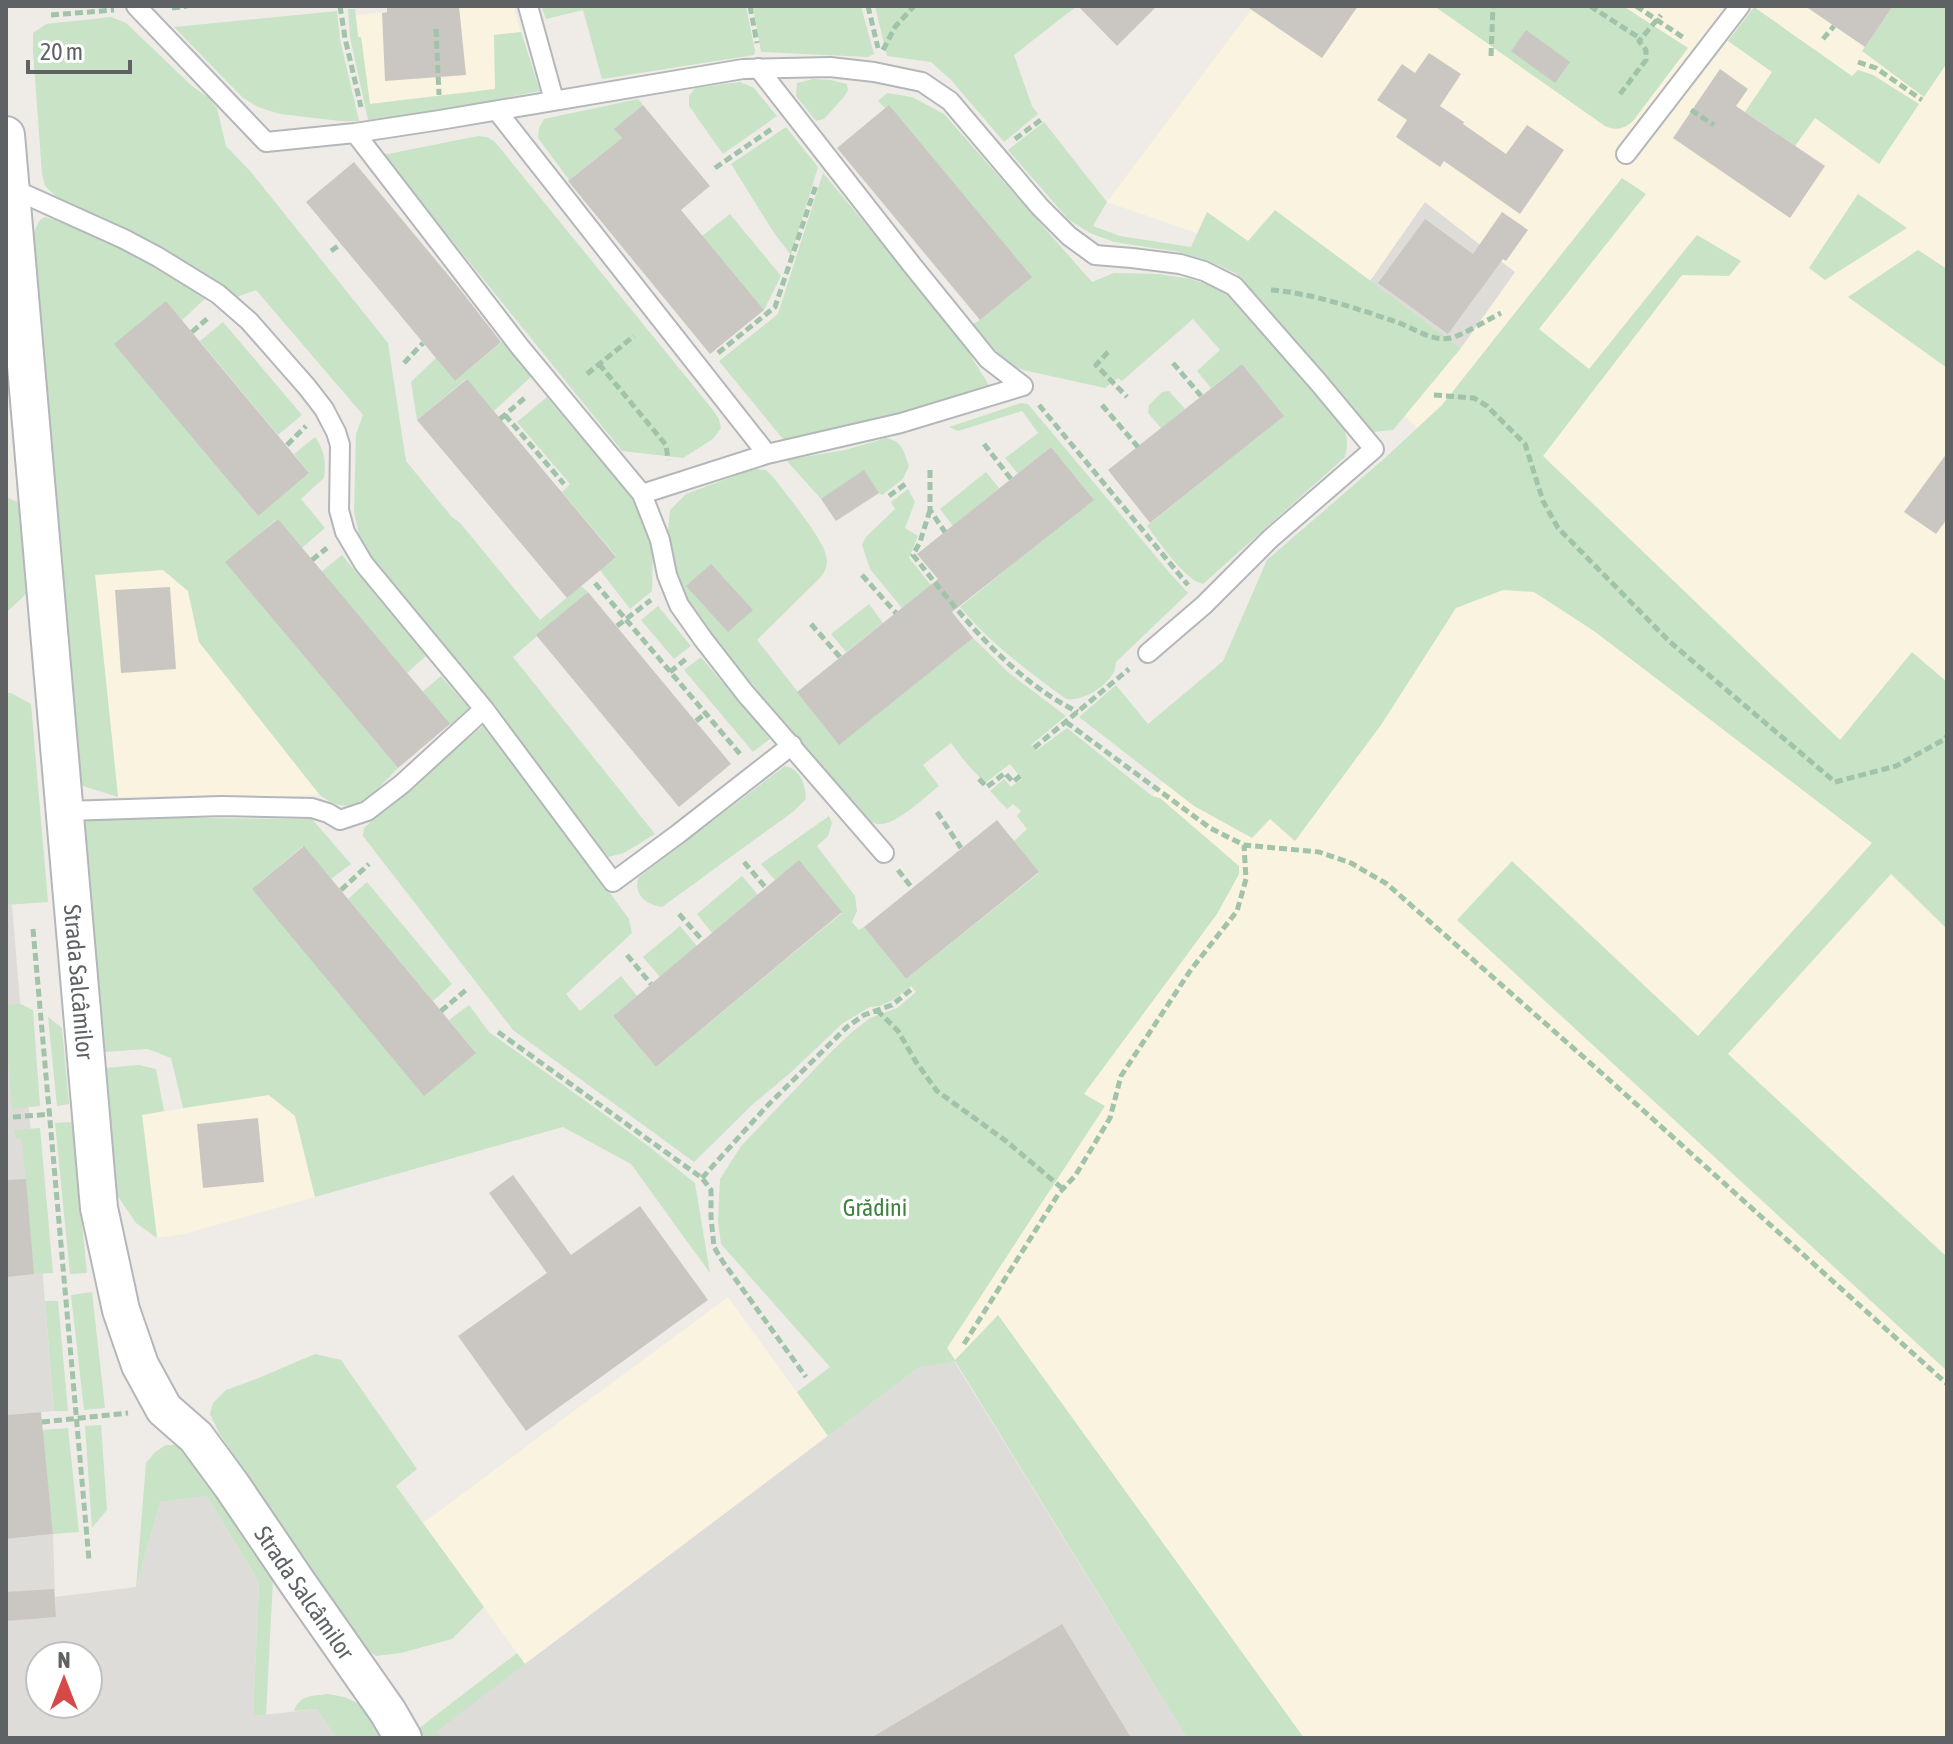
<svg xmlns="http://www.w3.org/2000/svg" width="1953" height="1744" viewBox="0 0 1953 1744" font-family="'Asap Condensed',sans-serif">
<rect width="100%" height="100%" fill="#efece7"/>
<path fill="#faf3e0" d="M387,6H513L521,32L494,35L496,89L369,104L361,37H359L356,15L387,12Z
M1254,6H1947V1738H1187L955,1361L835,1160L1076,903L1417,428L1231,245L1107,202Z
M163,570L188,591L199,642L319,794L270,798L219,795L118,797L95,574Z
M268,1095L295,1115L315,1197L184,1234L157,1238L142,1115Z
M728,1297L828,1436L525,1664L423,1523Z"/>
<path fill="#dedcd9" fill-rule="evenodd" d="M1425,202L1515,272L1461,348L1370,281Z
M6,905H12L54,1411L6,1415Z
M954,1361L1187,1738H441L436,1731L918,1368Z
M207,1496L259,1582L253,1716L317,1709L336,1738H6V1539L53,1534L55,1597L136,1587L160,1502ZM40,1656H88V1704H40Z"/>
<path fill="#c8e3c6" d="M541,6H746L755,51L754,55L602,79L583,10L546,19Z
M753,6H861L874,54L868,57L761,52Z
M875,6H1077L1014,55L1032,106L1038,114L1004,142L951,80L931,62L887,56Z
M1434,6H1623L1688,48L1633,121C1624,129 1616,131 1605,126Z
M1893,6H1947V63L1924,97L1862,51Z
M1754,7L1852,76L1858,70L1873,75L1919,104L1879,164L1815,118L1795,146L1745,112L1772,72L1728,41Z
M348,9H355L358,37H361L370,104L495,89L494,35L521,32L540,91L444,110L368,120L350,37Z
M337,11L340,39L359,121H340L280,114L258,107L243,98L174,27Z
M111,17L126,23L192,86L209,98L217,108L226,146L251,172L388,343L406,461L451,516L461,524L540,620L581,586L588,592L513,657L655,834L624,853L608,857L470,678L371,559L360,539L354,512L356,434L363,415L256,290L237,297L172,255L93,214L61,201L45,186L42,174L33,51V33L46,24Z
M813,79L831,80L847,84L848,90L844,97L824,119L816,121L796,96L797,83Z
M740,82L754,88L777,116L723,154L689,106V96L695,88Z
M887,93L912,97L944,114L1092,282L1114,273L1159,274L1191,279L1217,288L1237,301L1340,420C1347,434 1349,442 1345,457L1203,584C1184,580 1159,541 1147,526L1283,416L1242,364L1211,388L1197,371L1220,350L1193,319L1122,381L1118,378L1105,388L1023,370L1013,366L1002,358L973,324L980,320L889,106L885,108L878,101Z
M638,99L643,105L615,129L622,138L569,180L538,138L539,128L544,119Z
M1044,122L1107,202L1093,226L1120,236L1191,247L1207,212L1248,241L1275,210L1461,348L1393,430L1373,432L1237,274L1209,261L1179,252L1114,242L1090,233L1069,220L1008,150Z
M786,127L818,167L791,255L774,233L731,164Z
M478,136L487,137L495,142L713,410L719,419L721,428L713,439L683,458L622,451L383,155Z
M823,173L958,335L990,387L887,418L787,444L719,361L778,314Z
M1622,178L1646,194L1539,329L1589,369L1697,235L1741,261L1729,276L1682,275L1543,456L1840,740L1912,652L1947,682V929L1891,874L1728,1054L1947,1257V1371L1457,920L1512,861L1698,1036L1872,843L1594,631L1534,592L1503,590L1456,608L1381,725L1295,841L1270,819L1252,838L1194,806L1079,717L1116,685L1148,724L1223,661L1267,560L1386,457L1442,405Z
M1858,194L1907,228L1825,280L1809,268Z
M730,214L781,276L764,310L702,236Z
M45,217C74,224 99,238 125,251C153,266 181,279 207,297L182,320L166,302L115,344L257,515L309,473L294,454L315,437C325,451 326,462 324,478L301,499L325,528L302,548L277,519L226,563L398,768C374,792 354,823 319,794L199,642L188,591L163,570L95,575L118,797L80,785L33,233L40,220Z
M1918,250L1947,269V368L1848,297Z
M223,322L302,415L278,435L200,341Z
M503,341L532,376L494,411L466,379L417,420L411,382L436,358L455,381Z
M1169,391L1185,409L1161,428L1148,413L1149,405L1162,392Z
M547,397L635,502L653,548L652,591L630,609L600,570L616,556L562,492L570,484L517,422Z
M1021,403L1028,404L1168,571L1188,593L1116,662C1115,667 1115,672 1112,675C1104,688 1081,702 1066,699C1028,671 990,643 960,607L1093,499L1051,447L1018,474L1005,458L1038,433L1022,411L958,431L949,427Z
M886,438C903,441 903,451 909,466L903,479L882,495L879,493L821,499L786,460L845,450Z
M753,469L766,470L774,478C787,496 826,541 827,560C827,568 824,573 820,578L757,640L839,744L973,638L1009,673L1066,716L1031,745L1036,751L1067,728L1152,796L1160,798L1239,866V874L1217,914L1084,1094L1105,1106L947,1348L955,1360L998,1315L1304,1738H1187L955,1361L918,1368L828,1436L797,1392L830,1367L721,1244L718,1222L720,1179L741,1146L831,1052L852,1032L870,1018L897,1008L916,992L911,986L893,1000L880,1006L870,1007L843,1023L789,1074L752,1105L694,1162L513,1030L363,836L364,828L388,806L485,724L629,919L632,933L566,994L580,1011L621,976L637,996L613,1016L656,1067L842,913L775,880L761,864L829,816L832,823L828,836L817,846L855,896L857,911L852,922L859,930L864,927L906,979L1039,873L1014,841L1027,829L1017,816L1021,811L1013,804L1007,809L990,791L1004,779L1011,787L1022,779L1010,764L985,783L967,764L951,743L923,765L939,786C926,796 898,823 882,824C875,825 869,821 863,818L686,604L669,558L668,530L670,510L686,494Z
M986,472L999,488L953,526L940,509Z
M908,489L915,502L905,528L918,536L909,558L931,585L902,608L870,569L862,545L866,537L895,509L891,502Z
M6,497L20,503L26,594L6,613Z
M342,555L426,656L407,673L321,572Z
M869,604L883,623L846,652L831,634Z
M658,606L691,646L674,659L641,620Z
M701,657L770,739L753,752L684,670Z
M441,676L469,708L450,725L422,692Z
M6,693H11L31,704L48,902L6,905Z
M785,766C800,768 806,786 806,799L794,811L662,907C646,905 632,893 639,877Z
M82,817L312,819L351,864L331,879L303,846L252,889L476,1053L449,1020L469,1005L489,1032L647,1145L695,1183L710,1273L631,1164L563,1127L315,1197L295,1116L269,1095L183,1108L171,1058L148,1049L103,1052Z
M742,876L758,895L712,933L697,914Z
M367,882L452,984L433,1001L348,899Z
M680,926L697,946L660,977L643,957Z
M21,1004L33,1010L40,1106L12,1109L6,1037V1005Z
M48,1017L62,1028L69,1104L57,1106Z
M139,1065L156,1069L164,1111L142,1115L157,1238L136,1223L117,1195L105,1068Z
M72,1122L87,1273L70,1274L55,1123Z
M40,1128L53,1273L34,1274L22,1138H15L14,1130Z
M92,1292L105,1408L84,1410L71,1295Z
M45,1301H58L68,1411H54Z
M315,1354L341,1360L417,1469L396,1486L484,1607L452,1639L401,1653L376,1656L361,1645L219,1433L210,1414L213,1403L226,1390L256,1379Z
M101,1425L107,1510L92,1528L85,1426Z
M68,1428L79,1532L53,1534L42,1430Z
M166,1445H177L188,1452L273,1580L266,1715L253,1716L259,1582L207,1496L160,1502L136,1587L146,1463L155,1452Z
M517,1653L525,1664L437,1731L441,1738H418L414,1732Z
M328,1694L344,1697L365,1706L391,1738H336L317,1709L294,1711C299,1695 313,1696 328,1694Z"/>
<path fill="#cac7c3" d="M387,6H459L466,75L385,81L382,13L387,12Z
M1078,6H1157L1117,46Z
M1246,6H1358L1322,58Z
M1805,6H1893L1865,47Z
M1526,30L1570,62L1555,83L1511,51Z
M1429,53L1461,74L1440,106L1464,122L1463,124L1506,154L1527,125L1564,150L1520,214L1444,161L1440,167L1396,137L1407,120L1377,100L1402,64L1415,73Z
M1720,69L1748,89L1736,106L1825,166L1790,218L1673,138Z
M643,105L710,186L681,210L764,310L710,354L568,181L622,138L614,129Z
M889,105L1032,277L980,320L837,148Z
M354,162L459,288L501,342L455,381L306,202Z
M1502,212L1528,230L1506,261L1503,259L1448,334L1378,283L1425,219L1473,254Z
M166,301L309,473L258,516L114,344Z
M1242,364L1284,416L1150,523L1108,470Z
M467,379L616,557L567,598L417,420Z
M1051,447L1094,500L952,612L973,638L839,745L797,692L938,579L917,554Z
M1947,453V519L1936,534L1904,512Z
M864,470L879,493L836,521L821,499Z
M278,519L450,724L398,768L225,562Z
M711,564L753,610L728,632L686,586Z
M170,587L176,669L121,673L115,590Z
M588,592L731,764L679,807L536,635Z
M997,820L1039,872L906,979L864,927Z
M304,846L476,1053L424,1096L252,889Z
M799,860L842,912L656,1067L613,1016Z
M258,1118L264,1182L203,1188L197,1124Z
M513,1175L571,1255L640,1206L708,1300L526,1431L458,1336L547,1273L489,1193Z
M26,1179L34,1274L6,1277V1180Z
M41,1412L53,1534L6,1539V1415Z
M54,1589L56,1617L6,1621V1592Z
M1062,1624L1131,1738H871Z"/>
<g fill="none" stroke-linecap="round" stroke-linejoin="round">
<defs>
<path id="service" d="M136,6L266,142L355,133L440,120L743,69L830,67L874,72L922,82L950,101L1040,207L1069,236L1095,255L1132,258L1180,264L1204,271L1234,286L1319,383L1374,449L1270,539L1204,605L1148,653
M528,6L554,100
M758,68L912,265L988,359L1023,386
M497,111L767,454
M355,133L520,347L642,494L660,540L667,575L679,605L703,639L745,693L884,853
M1626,154L1740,6
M11,188L124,239L158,257L218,294L249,321L307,387L324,409L336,432L340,445L339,510L345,532L364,564L484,709L613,882L678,834L792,745
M642,494L767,454L901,423L1023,386
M65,811L222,806L312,808L328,813L340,820L367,811L402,784L484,709"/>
<g id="minor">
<path id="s1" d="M6,135L99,1208L121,1310L140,1365L164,1409L196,1437L232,1486L297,1582L388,1712L403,1738"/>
</g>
</defs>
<use href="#service" stroke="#b4b7ba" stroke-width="22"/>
<use href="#minor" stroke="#b4b7ba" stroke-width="40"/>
<path stroke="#a0c3a9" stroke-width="5" stroke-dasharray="8 4" stroke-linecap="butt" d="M340,6L345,38L361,107
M750,6L757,43
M868,6L878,48
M1590,6L1641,39
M1636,6L1684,38
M172,8L187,6
M51,15L114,10
M436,29L439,95
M1823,39L1834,26
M883,50L895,27L914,6
M1491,56L1493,6
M1858,62L1876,68L1922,100
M1620,94L1646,60V50L1639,41L1661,15
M1691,110L1714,125
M1015,139L1042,119
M715,168L773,128
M331,251L341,244
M1271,290C1312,293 1358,309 1397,322C1413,328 1433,342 1450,338C1461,336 1489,319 1501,313
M192,332L209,317
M1108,352L1096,365L1127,397
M718,353L775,307L816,185
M404,363L423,343
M1173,363L1201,396
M599,364L666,445L668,460
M587,374L634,336
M1434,395L1474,398L1487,406L1525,444L1543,501L1558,528L1670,642L1835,782L1896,766L1945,739L1947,736
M1039,405L1188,585
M1102,405L1138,447
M505,415L564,484
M500,419L527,396
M984,444L1011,479
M287,445L306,426
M930,470V510L945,532
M889,496L908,482
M930,510L920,542L913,555C959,613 1010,679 1078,712
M312,560L327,548
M862,575L896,613
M595,583L740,754
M811,624L840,657
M617,626L651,600
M670,672L686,659
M696,721L706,713
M1066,722L1210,828L1244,845L1319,852L1351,863L1387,884L1605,1076L1947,1384
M1034,748L1129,669
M979,779L987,787L1005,773L1013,782L1020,776
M937,812L961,848
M744,862L766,888
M898,870L912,888
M341,890L369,864
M679,914L703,941
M33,929L89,1560
M627,955L651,984
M877,1010L898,1031L916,1062L937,1091L1006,1141L1063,1189
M441,1011L466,990
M498,1032L702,1178L711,1190V1217L714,1247L723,1262L806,1377
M13,1117L52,1114
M702,1178L766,1107L847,1027L864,1015L892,1005L913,988
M964,1344L1059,1193L1075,1176L1110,1118L1121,1076L1190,971L1237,911L1246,879L1244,845
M42,1422L128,1413"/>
<use href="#service" stroke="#fff" stroke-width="18"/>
<use href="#minor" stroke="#fff" stroke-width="36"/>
</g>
<g text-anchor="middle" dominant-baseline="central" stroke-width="7" stroke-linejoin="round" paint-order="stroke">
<g font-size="24" fill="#5e6265" stroke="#fff">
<text stroke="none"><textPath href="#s1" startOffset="850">Strada Salcâmilor</textPath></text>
<text stroke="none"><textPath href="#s1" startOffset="1522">Strada Salcâmilor</textPath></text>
</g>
<g font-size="24" fill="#408240" stroke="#fff">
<text x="875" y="1207">Grădini</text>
</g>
</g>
<rect width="1953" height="1744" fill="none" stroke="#5e6265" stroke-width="16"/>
<g transform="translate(64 1680)"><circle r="38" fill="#ffffff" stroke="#bfc0c1" stroke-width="2"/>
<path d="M0-6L14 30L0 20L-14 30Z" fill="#d54a46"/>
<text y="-12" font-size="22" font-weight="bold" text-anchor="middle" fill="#5e6265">N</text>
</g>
<path d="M28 60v12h102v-12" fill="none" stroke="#5e6265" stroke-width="4"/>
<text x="40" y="60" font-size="24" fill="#5e6265" stroke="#ffffff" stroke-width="6" paint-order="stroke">20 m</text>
</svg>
